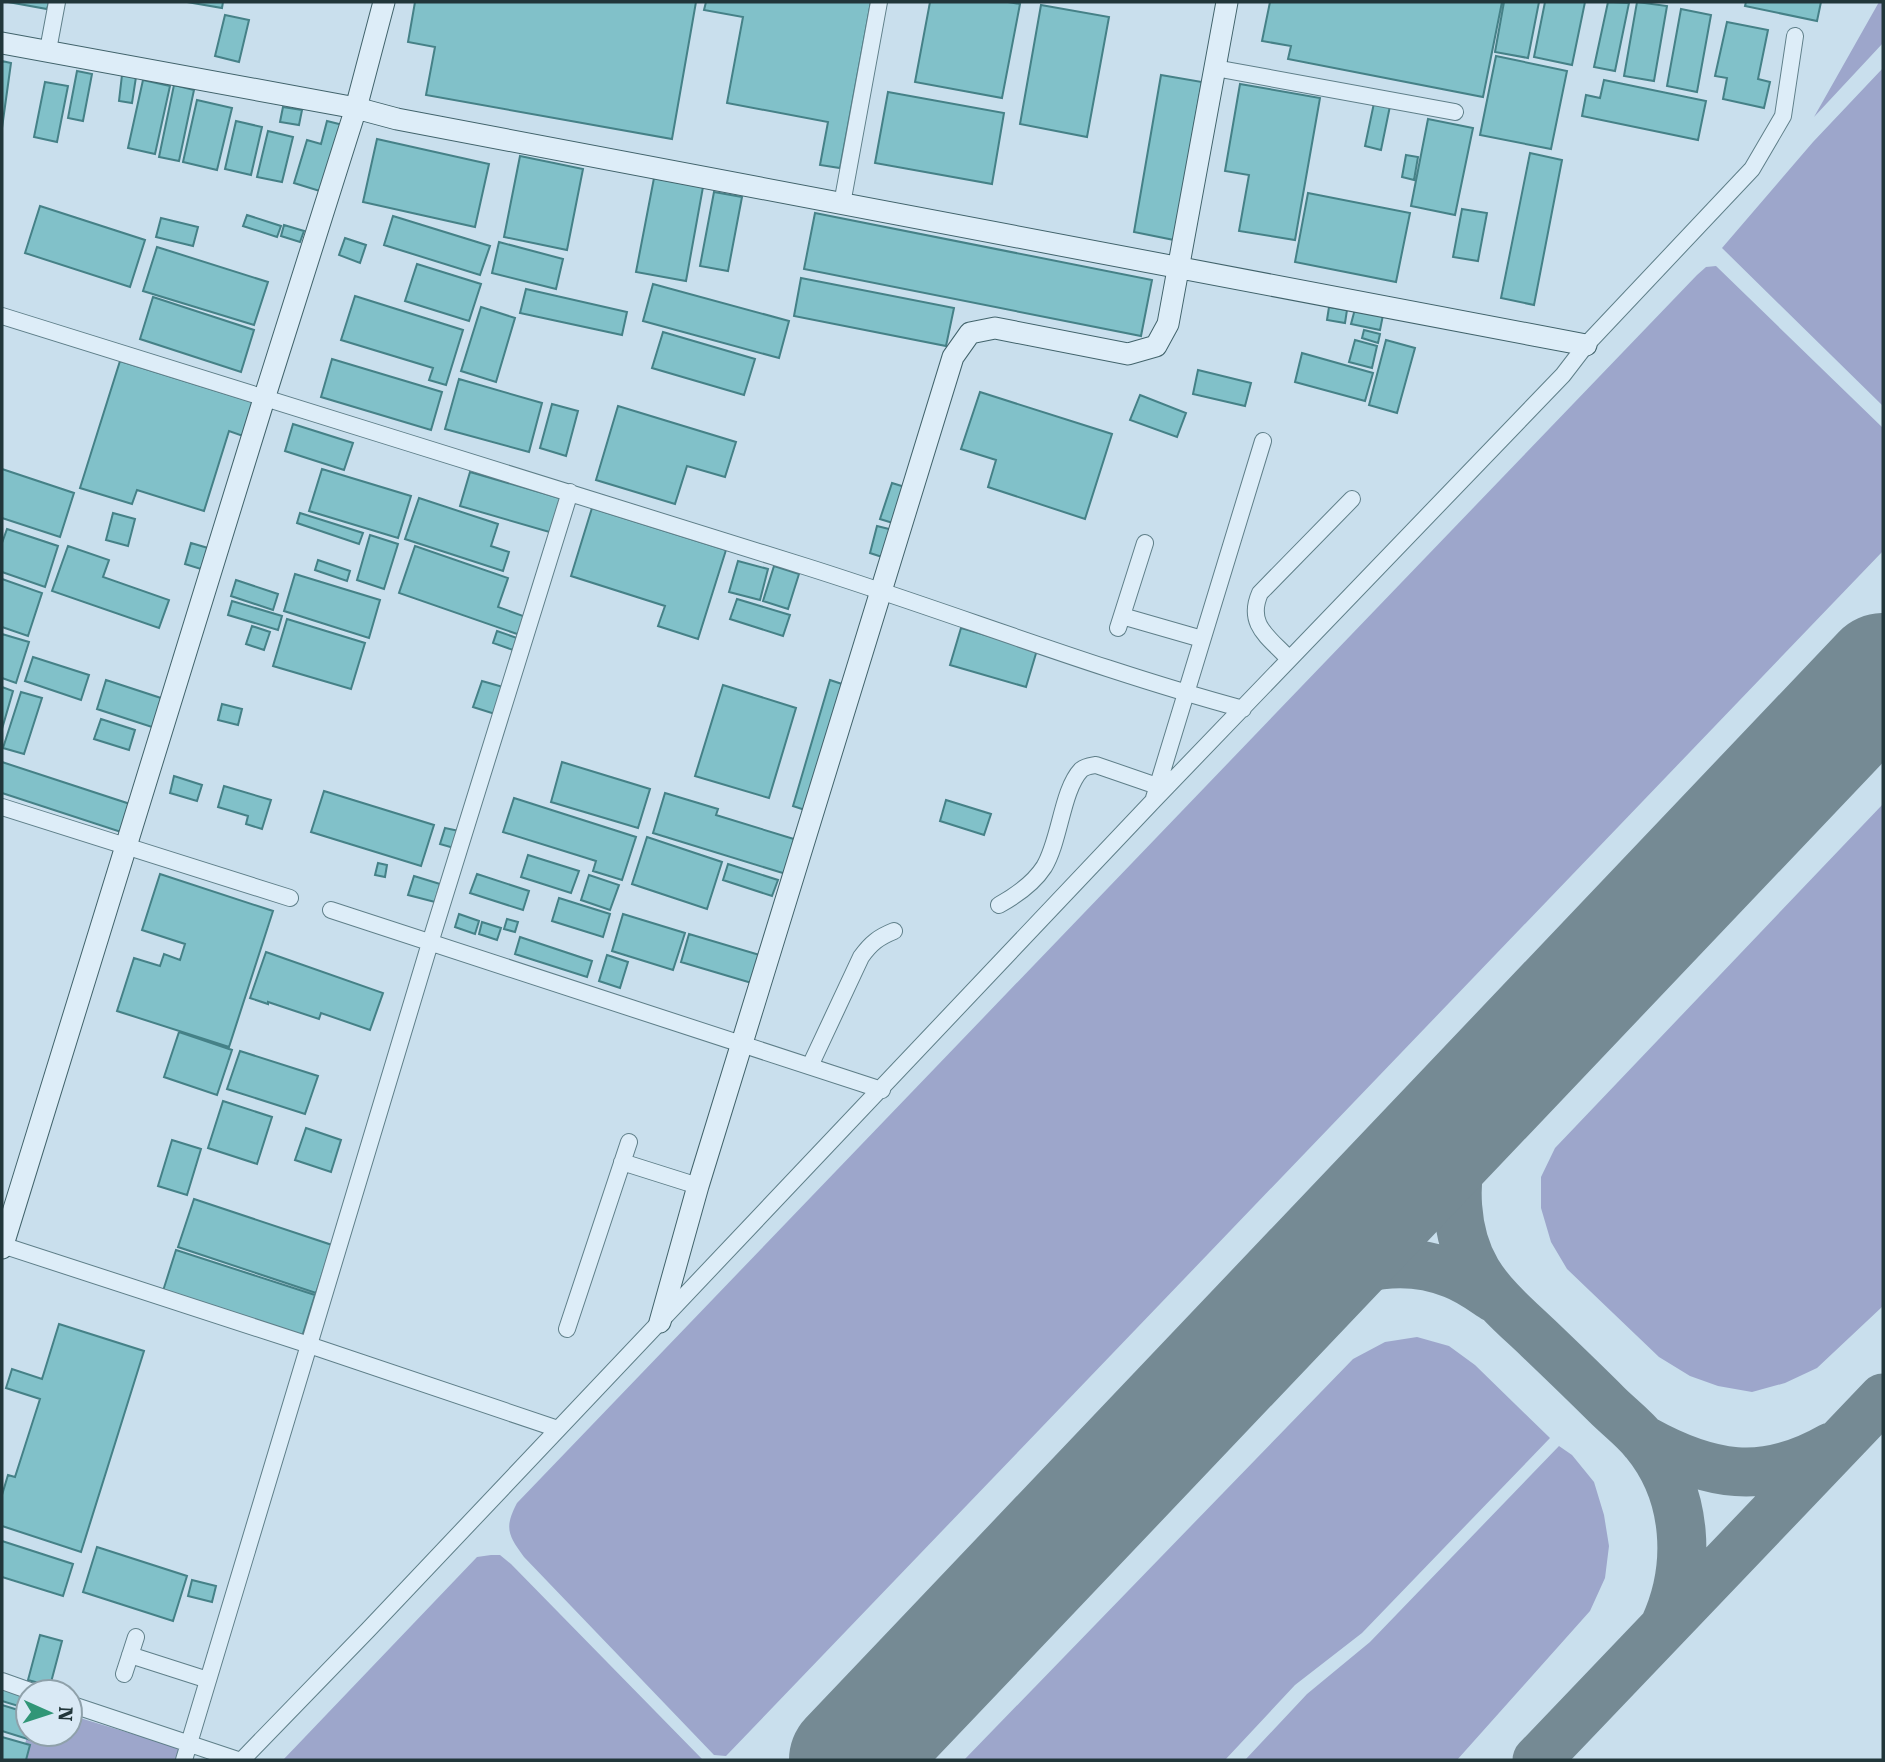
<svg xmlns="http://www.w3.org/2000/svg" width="1885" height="1762" viewBox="0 0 1885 1762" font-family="'Roboto Serif',serif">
<rect width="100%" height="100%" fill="#c9dfed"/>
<path fill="#9da6cb" d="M1879,2H1883V43L1814,117Z
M1883,68V406L1722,248L1813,142Z
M1716,266L1883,428V551L726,1756L714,1755L524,1557C508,1535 504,1528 517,1503L1697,275L1706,267Z
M1883,804V1306L1817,1368L1785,1383L1752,1392L1718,1386L1690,1376L1659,1357L1567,1269L1551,1242L1541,1208V1177L1555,1148Z
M1417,1337L1449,1346L1475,1365L1550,1438L1362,1633L1295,1685L1225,1760H964L1353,1359L1385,1342Z
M1559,1446L1572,1455L1594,1482L1604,1515L1609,1546L1605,1578L1590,1611L1457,1760H1245L1307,1694L1370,1642Z
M491,1555H500L511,1564L703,1760H283L477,1557Z
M70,1715L179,1748L175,1760H20L28,1734H70Z"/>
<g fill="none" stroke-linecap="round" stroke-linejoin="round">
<path stroke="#758a94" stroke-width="49" d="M1496,1082C1485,1100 1472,1118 1466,1138C1452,1180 1454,1233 1477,1272C1493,1298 1516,1317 1538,1338C1561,1360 1584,1382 1607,1405C1619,1417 1634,1428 1645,1442C1688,1494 1692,1567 1664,1627
M1279,1310C1331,1273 1390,1249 1453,1274C1469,1280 1482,1290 1496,1299
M1644,1440C1709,1476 1763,1486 1831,1447
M860,1760L868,1741
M1537,1760L1883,1398"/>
<path stroke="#758a94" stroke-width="122" d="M850,1760L1883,674"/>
</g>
<path fill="#81c1c9" stroke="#458187" stroke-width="2" d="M8,2H49L47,9Z
M187,2H223L222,8Z
M415,2H696L672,139L426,95L435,47L408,42Z
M706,2H871L840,168L820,165L828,122L727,103L743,17L704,10Z
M930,2H1008L1020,4L1002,98L915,82Z
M1270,2H1502L1483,97L1288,59L1291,46L1262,41Z
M1504,2H1539L1528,58L1495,52Z
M1545,2H1585L1572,65L1534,57Z
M1608,2L1629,3L1615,71L1594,67Z
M1637,2L1667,6L1654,81L1624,76Z
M1746,2H1821L1817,21L1745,6Z
M1041,5L1109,17L1087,137L1020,124Z
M1681,9L1711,15L1697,92L1667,86Z
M225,15L249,20L239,62L215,56Z
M1727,22L1768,30L1758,79L1770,82L1764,108L1723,99L1727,78L1715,76Z
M1496,56L1567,71L1551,149L1480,135Z
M2,61L11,63L2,128Z
M77,71L92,74L83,121L68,118Z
M122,75L136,77L132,103L119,101Z
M1161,75L1202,82L1174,240L1134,232Z
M143,80L170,86L155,154L128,148Z
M1604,80L1706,101L1698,140L1582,116L1586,95L1600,98Z
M45,82L68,86L57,142L34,137Z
M1240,84L1320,98L1295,240L1239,231L1249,175L1225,171Z
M174,85L194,90L179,161L159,157Z
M888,92L1004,113L992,184L875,163Z
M197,100L232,108L217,170L183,162Z
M1374,103L1390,106L1381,150L1365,146Z
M283,107L302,110L299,125L280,122Z
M1428,119L1473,128L1455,215L1411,206Z
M236,121L262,127L251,175L225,169Z
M327,121L343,125L323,192L294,183L307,140L321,144Z
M268,131L293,137L282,182L257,177Z
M377,139L489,164L475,227L363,202Z
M1530,153L1562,160L1534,305L1501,298Z
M1406,155L1418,157L1414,180L1402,177Z
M520,156L583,169L567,250L504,237Z
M654,178L703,187L686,281L636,272Z
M714,192L742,197L728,271L700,266Z
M1308,193L1410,213L1396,282L1295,262Z
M40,206L145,240L130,287L25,253Z
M1462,209L1487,213L1478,261L1453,257Z
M815,213L1152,280L1141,336L804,269Z
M247,215L281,226L277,237L243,226Z
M393,216L490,246L480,275L384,245Z
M161,218L198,227L193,246L156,237Z
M284,225L304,231L300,242L281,236Z
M345,238L366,245L360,263L339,255Z
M499,242L563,259L556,289L492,273Z
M157,247L268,282L254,325L143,291Z
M417,264L481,284L469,321L405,301Z
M801,278L954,308L946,346L794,316Z
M653,284L789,321L779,358L643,321Z
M526,289L627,312L622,335L520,313Z
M355,296L463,330L446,385L429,380L433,368L341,340Z
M153,297L254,330L241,372L140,339Z
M481,307L515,318L496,382L461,371Z
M1329,307L1347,310L1345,323L1327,320Z
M1355,309L1383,315L1380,330L1351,324Z
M1364,330L1380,334L1378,343L1362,338Z
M663,332L755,359L744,395L652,368Z
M1355,340L1377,346L1372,368L1349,362Z
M1386,340L1415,348L1397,413L1369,405Z
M1302,353L1373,373L1365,401L1295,382Z
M332,359L442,392L431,430L321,397Z
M120,361L253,402L243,436L229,431L204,511L137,490L132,504L80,488Z
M1198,370L1251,383L1245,406L1193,394Z
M459,379L542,403L529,452L445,429Z
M980,392L1112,434L1085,519L988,487L996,460L961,449Z
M1140,395L1186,413L1177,437L1130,420Z
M552,404L578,411L566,456L540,448Z
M618,406L736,442L725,477L687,466L675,504L596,480Z
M293,424L353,443L344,470L285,451Z
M2,469L74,493L60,537L2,518Z
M322,469L411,496L398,538L309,511Z
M470,472L563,499L553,533L460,506Z
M892,483L908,488L896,524L880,519Z
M419,498L498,524L491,546L509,552L503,571L405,539Z
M592,508L726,550L698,639L658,626L665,606L571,576Z
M113,513L135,519L128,546L106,540Z
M300,513L363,533L359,544L297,523Z
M877,526L893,530L885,558L870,553Z
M7,529L58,546L45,587L2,572V543Z
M370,535L398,544L384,589L357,580Z
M191,543L208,548L201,569L185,564Z
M68,546L109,560L103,577L169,600L159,628L52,591Z
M415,546L508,578L498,607L526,617L520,635L399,593Z
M318,560L350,571L347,581L315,570Z
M738,561L768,569L760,600L729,592Z
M774,566L799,574L788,609L763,601Z
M295,574L380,600L369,638L284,611Z
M2,579L42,593L28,636L2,627Z
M236,580L278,594L273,610L231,596Z
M737,599L790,615L783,636L730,619Z
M232,601L282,616L278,630L228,615Z
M287,619L365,643L351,689L273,666Z
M252,626L270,632L264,650L246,644Z
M961,628L1037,650L1026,687L950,665Z
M497,631L520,639L516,651L493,643Z
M2,634L29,642L16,683L2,678Z
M33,657L89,675L81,700L25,681Z
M106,680L164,699L155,728L97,709Z
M830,680L845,685L808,811L793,806Z
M482,681L503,687L495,714L473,707Z
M723,685L796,708L769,798L695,776Z
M2,687L13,691L2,729Z
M21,692L42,698L24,754L3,748Z
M222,704L242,709L238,725L218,720Z
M101,719L135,730L129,750L94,739Z
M2,762L130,804L121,832L2,793Z
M562,762L650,789L638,828L551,802Z
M174,776L202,785L197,801L170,793Z
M224,786L271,800L262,829L246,824L248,816L218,807Z
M324,791L434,825L421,866L311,832Z
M665,793L718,809L716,815L797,840L786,874L653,833Z
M514,798L636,837L622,880L593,871L596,861L503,832Z
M946,800L991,814L984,835L940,821Z
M445,828L459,831L454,848L440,844Z
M647,837L722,862L707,909L632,884Z
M528,855L579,871L571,893L521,877Z
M378,863L387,865L385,877L375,875Z
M728,864L778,880L772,896L723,880Z
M160,874L273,911L229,1047L117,1011L134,958L160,966L164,954L180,960L185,944L142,930Z
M477,874L529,891L523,910L470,893Z
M589,875L619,885L610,910L581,900Z
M414,876L440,884L435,902L408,895Z
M559,898L610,914L603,937L552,921Z
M459,914L479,921L475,934L455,927Z
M623,914L685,933L673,970L612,951Z
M507,919L518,922L515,932L504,929Z
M482,922L501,928L497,940L479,934Z
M689,934L763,956L755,984L681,962Z
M520,937L592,961L587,977L515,954Z
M266,952L383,993L370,1030L321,1013L319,1019L268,1002V1004L250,998Z
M607,955L628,962L620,988L599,981Z
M179,1032L232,1050L217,1095L164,1077Z
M240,1051L318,1076L305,1114L227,1089Z
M223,1101L272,1117L257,1164L208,1148Z
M306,1128L341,1140L331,1172L295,1160Z
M172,1140L201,1149L187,1195L158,1186Z
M194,1199L332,1245L316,1293L178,1247Z
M176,1250L315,1295L301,1340L162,1294Z
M59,1324L144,1351L81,1552L2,1526V1495L8,1475L15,1477L40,1399L6,1388L12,1369L42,1379Z
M2,1541L73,1564L63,1596L2,1577Z
M97,1547L187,1576L173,1621L83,1592Z
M192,1580L216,1586L212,1602L188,1596Z
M40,1635L62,1641L50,1686L28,1680Z
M2,1686L28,1694V1709L2,1701Z
M2,1705L28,1713V1734H36L34,1741L2,1731Z
M2,1737L30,1745L26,1760H2Z"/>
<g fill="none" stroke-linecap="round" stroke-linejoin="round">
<defs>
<path id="street" d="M48,50L57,2
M1215,68L1455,112
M842,204L879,2
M2,316C270,401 539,482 807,567C953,613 1095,669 1243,709
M1122,616L1202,639
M1118,628L1145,543
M1289,659C1269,637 1246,625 1260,593L1352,499
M1154,798L1263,441
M2,807L290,898
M999,905C1017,895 1033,884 1044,867C1060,841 1062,790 1081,770C1086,766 1090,766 1096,765L1157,786
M331,910L882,1090
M810,1066L861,957C871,943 879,937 894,931
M622,1162L698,1186
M2,1245L309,1345L558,1429
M567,1329L629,1142
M130,1655L208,1680
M124,1674L136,1637
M2,1681L33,1692
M70,1704L238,1760
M184,1760L430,943L570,492
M242,1760L368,1630L1154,800L1563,375L1586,345L1752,169L1783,116L1795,36"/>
<path id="secondary" d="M2,43L356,108L397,119L1586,345
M2,1248L264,399L356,108L384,2
M660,1322L698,1186L953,357L970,333L995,328L1128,354L1156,346L1168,324L1227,2"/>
</defs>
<use href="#street" stroke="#5f7f89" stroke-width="18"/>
<use href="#secondary" stroke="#41636b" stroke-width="23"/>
<use href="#street" stroke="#ddedf8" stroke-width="16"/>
<use href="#secondary" stroke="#ddedf8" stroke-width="21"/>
</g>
<rect width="1885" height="1762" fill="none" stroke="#21363a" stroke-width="7"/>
<g transform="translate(49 1713) rotate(93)"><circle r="33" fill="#d9e9f5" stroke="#8fa1aa" stroke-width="2"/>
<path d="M0-5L12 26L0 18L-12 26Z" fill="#319677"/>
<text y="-10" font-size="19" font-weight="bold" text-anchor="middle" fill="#21363a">N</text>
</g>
</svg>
